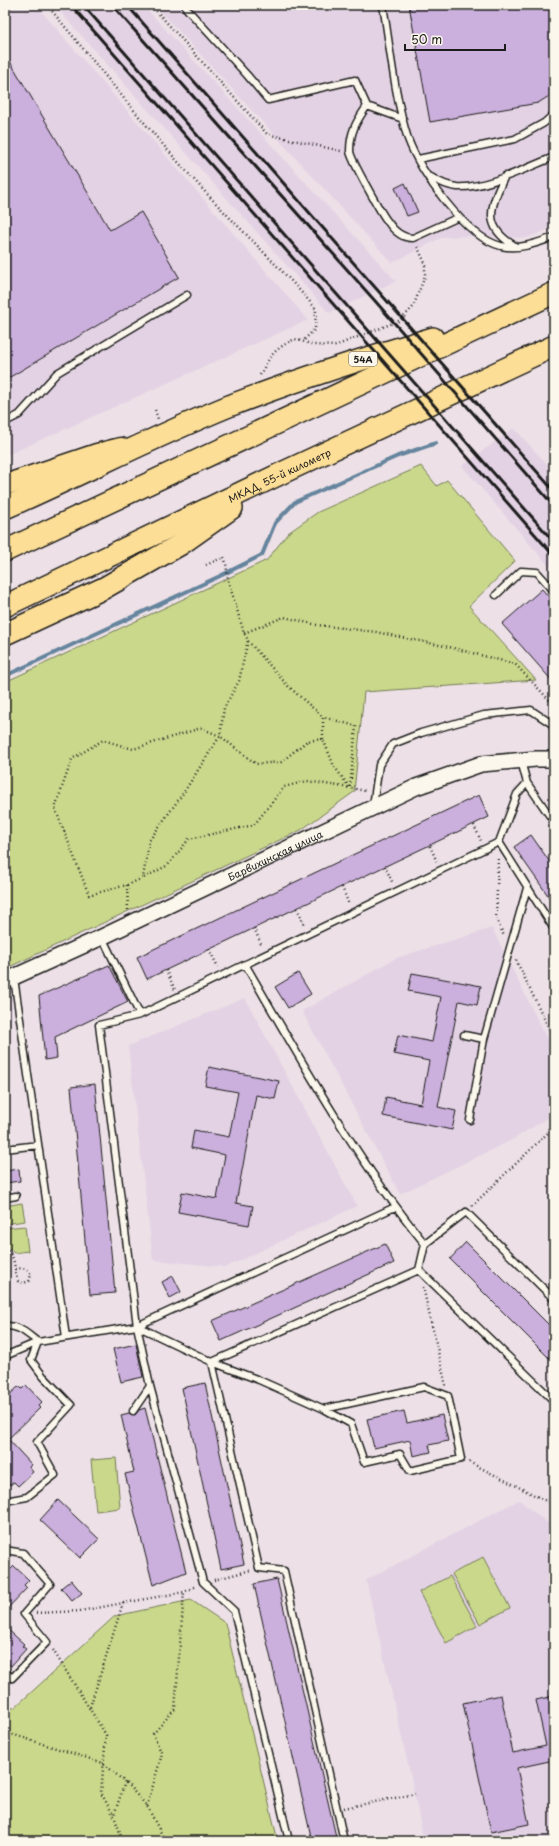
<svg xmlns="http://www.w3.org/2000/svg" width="559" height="1846" viewBox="0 0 559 1846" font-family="'Playpen Sans',sans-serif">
<rect width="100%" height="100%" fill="#ede1e7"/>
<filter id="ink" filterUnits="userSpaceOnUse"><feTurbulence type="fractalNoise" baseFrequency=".025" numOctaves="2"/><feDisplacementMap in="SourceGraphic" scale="8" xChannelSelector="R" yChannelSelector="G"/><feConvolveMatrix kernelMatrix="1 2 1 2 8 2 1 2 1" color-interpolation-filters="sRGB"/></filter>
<g filter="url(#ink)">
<path fill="#e3d2e4" d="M5,5H36L308,320L5,456Z
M54,5H143L396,281L329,313Z
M155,5H554V227L527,238L475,236L443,237L392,263Z
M514,428L554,472V572L462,466Z
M492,928L554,1053V1114L512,1140L400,1194L302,1011L396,958Z
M245,998L357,1206L226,1267L153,1260L128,1046Z
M519,1500L554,1528V1841H424L411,1778L366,1580Z"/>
<path fill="#cad88c" stroke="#737a54" d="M421,466L437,486L447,480L515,561L469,606L536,680L364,692L354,792L301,830L5,969V682L267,560L288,533L318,512Z
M22,1203L25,1221L5,1224V1206Z
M25,1226L28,1251L14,1253L5,1245V1228Z
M116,1458L120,1508L96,1511L91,1460Z
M483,1557L510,1608L480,1624L452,1574Z
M450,1576L477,1626L446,1643L419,1592Z
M191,1600L225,1623L278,1841H5V1707L14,1708L115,1616Z"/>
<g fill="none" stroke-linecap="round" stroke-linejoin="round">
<path stroke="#65849d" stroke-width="4" d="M5,676L220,576L262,555L275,523L295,502L398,456L436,443"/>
</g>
<path fill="#cbafdc" stroke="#1c1c1c" d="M409,5H554V93L538,103L430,122Z
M5,53L110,230L141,212L179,277L5,380Z
M405,183L418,212L407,216L395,188Z
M542,589L554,603V683L502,624Z
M479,795L489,817L147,979L137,957Z
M531,835L554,868V904L514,847Z
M109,965L128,1002L55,1037L57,1058L45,1060L39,996Z
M298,973L311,994L288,1008L275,987Z
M412,973L481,986L477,1005L459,1001L438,1107L456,1111L452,1130L383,1116L386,1097L421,1104L429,1061L394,1054L398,1035L432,1042L441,997L408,991Z
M209,1067L279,1081L275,1099L256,1095L236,1203L253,1206L249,1225L178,1212L182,1192L217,1199L225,1155L191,1148L194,1130L229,1137L238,1092L205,1086Z
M95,1084L115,1293L90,1295L71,1087Z
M19,1169L20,1181L5,1183V1171Z
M466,1242L554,1330V1363L450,1259Z
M385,1244L394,1263L221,1341L212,1321Z
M173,1276L181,1292L170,1298L162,1282Z
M136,1344L143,1377L121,1382L113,1349Z
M205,1383L244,1564L221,1569L182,1388Z
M26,1385L42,1402L38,1406L40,1408L8,1439L32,1465L29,1467L33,1472L18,1486L14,1482L10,1485L5,1479V1399L19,1386L22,1389Z
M145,1408L186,1572L153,1585L125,1474L134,1472L121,1415L129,1413L135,1415L139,1410Z
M404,1411L407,1423L442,1415L448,1441L429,1445L431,1452L413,1456L410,1440L374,1448L367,1419Z
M58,1500L99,1539L80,1558L40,1520Z
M5,1565L10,1570L14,1566L29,1580L24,1585L27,1588L5,1611Z
M277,1579L337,1841H312L254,1584Z
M71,1580L82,1593L72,1601L61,1588Z
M5,1627L24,1644L22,1646L26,1649L11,1666L5,1661Z
M501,1695L513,1753L546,1746L536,1700L554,1696V1760L517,1768L529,1824L491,1832L463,1703Z"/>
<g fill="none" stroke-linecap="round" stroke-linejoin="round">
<defs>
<path id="service" d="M186,5V8L247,75L268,100L355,80L367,106
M383,5C390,47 395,99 408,139C420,172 465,237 501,246C520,250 537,243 554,237
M403,119L367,106C356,122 350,132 350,151C350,158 382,215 388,222C394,231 403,238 413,238L459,217
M418,159L515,139L544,123L554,114
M505,176C490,206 482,227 515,246
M431,177C439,182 447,186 457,187C485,189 528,167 554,157
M5,422L19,415L57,373L187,295
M496,595L521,571L537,572L554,591
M521,761L527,783L554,822
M373,806L379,765L393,744L421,733L484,715L531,710L552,724L554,729
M499,842L554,929
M102,937L140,1015L99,1025L137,1326L150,1386L133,1411
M245,964C301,1060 355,1158 425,1244
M14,978L66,1337
M140,1015L499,842L517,794L527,783
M464,1035L484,1039
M470,1120L484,1039L527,888
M5,1149L38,1145
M5,1198L16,1196
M419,1270L554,1401
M5,1326C19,1325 27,1334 38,1342
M137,1326L212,1362L259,1380L324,1409L351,1424L364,1462L400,1454L410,1471L461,1459L448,1396L424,1387L324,1409
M5,1356L38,1342L137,1326L395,1207
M212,1362L259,1568L284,1571L344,1841
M212,1362L419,1270L425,1244L466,1212L554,1299
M150,1386L203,1582L234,1611L289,1841
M5,1501L27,1497L55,1475L37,1442L71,1405L43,1376L31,1360L38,1342
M5,1550L23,1553L50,1584L24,1614L47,1642L12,1678L5,1672"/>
<g id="tertiary">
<path id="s1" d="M5,981L102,937L416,787L481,764L536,759H554"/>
</g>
<path id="primary" d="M5,485L97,454L121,448"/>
<g id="trunk">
<path d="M5,508C80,475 153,437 229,406C296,380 364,358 433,338"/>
<path d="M5,551L554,293"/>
<path id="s2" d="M5,606L284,472L554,346"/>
<path d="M5,634L104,588L181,544L232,508"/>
</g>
</defs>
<use href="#service" stroke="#1c1c1c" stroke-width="9"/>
<use href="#tertiary" stroke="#1c1c1c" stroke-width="18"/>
<use href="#primary" stroke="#1c1c1c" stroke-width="23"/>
<use href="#trunk" stroke="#1c1c1c" stroke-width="24"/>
<path stroke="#1c1c1c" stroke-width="2.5" stroke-dasharray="1 3" stroke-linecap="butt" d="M47,5C97,65 145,126 197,183C236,226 279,265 316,309L315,329L303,341
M151,5L267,134L341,151
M260,375C270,356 274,349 295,339L314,345L335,346L401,320L413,307L425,276V263L417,246
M155,410L158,419
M244,633L284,617L317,625L376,632L449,647L515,664L554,705
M248,641L288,686L323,717V739
M474,825L481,841
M430,846L437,862
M498,859L496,918L504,936
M385,866L393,884
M144,878L168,865L189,839L254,825L284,787L307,781L350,788L356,726L323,717
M127,885L143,878L149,841L184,792L220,736L256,764L281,762L307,741L323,739L334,766L350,788L366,791
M342,887L349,905
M297,908L305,926
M128,910L127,885L89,895L55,808L72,759L103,740L133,749L201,728L220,736L224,708L239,681L248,640L244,633L228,580L226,563L224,557L206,565
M254,928L262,946
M209,949L218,967
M516,960L554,1039
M166,970L175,990
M472,1206L554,1127
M5,1248C17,1257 13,1269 18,1281L24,1283L29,1281L31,1275C28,1267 22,1268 15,1269
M423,1287L446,1386
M469,1462L554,1505
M214,1580L251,1570
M36,1613L80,1611L184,1592L196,1586
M53,1650L106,1735L101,1793L114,1816L123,1841
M90,1707L123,1603
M5,1732L103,1763L125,1782L114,1815
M126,1783L147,1806L165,1841
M147,1806L162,1754L153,1734L175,1709L184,1592
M344,1808L415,1794"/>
<use href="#service" stroke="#fbf7ec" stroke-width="6"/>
<use href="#tertiary" stroke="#fbf7ec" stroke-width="15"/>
<use href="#primary" stroke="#fcde96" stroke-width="20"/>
<use href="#trunk" stroke="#fcde96" stroke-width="21"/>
<path stroke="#1c1c1c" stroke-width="3" d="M71,5L554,556
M83,5L554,542
M112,5L376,302L554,506
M127,5L554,491"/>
</g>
</g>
<g text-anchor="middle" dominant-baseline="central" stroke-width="3" stroke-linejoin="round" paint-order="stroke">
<rect fill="#fbf7ec" stroke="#5f5e5a" stroke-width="1" x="349" y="352" width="28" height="14" rx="3"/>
<g font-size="9" font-weight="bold" fill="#1c1c1c">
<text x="363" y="359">54А</text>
</g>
<g font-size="10" fill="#1c1c1c" stroke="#fbf7ec">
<text stroke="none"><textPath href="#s2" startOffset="304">МКАД, 55-й километр</textPath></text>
<text stroke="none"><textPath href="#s1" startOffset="298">Барвихинская улица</textPath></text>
</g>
</g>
<rect width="559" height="1846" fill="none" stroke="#fbf7ec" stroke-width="20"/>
<rect x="10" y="10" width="539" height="1826" fill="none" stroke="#1c1c1c" stroke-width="1.5" filter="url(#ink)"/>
<path d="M405 44v6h100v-6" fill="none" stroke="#1c1c1c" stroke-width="2"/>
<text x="411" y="44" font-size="12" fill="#1c1c1c" stroke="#fbf7ec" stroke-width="3" paint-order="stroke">50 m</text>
</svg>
